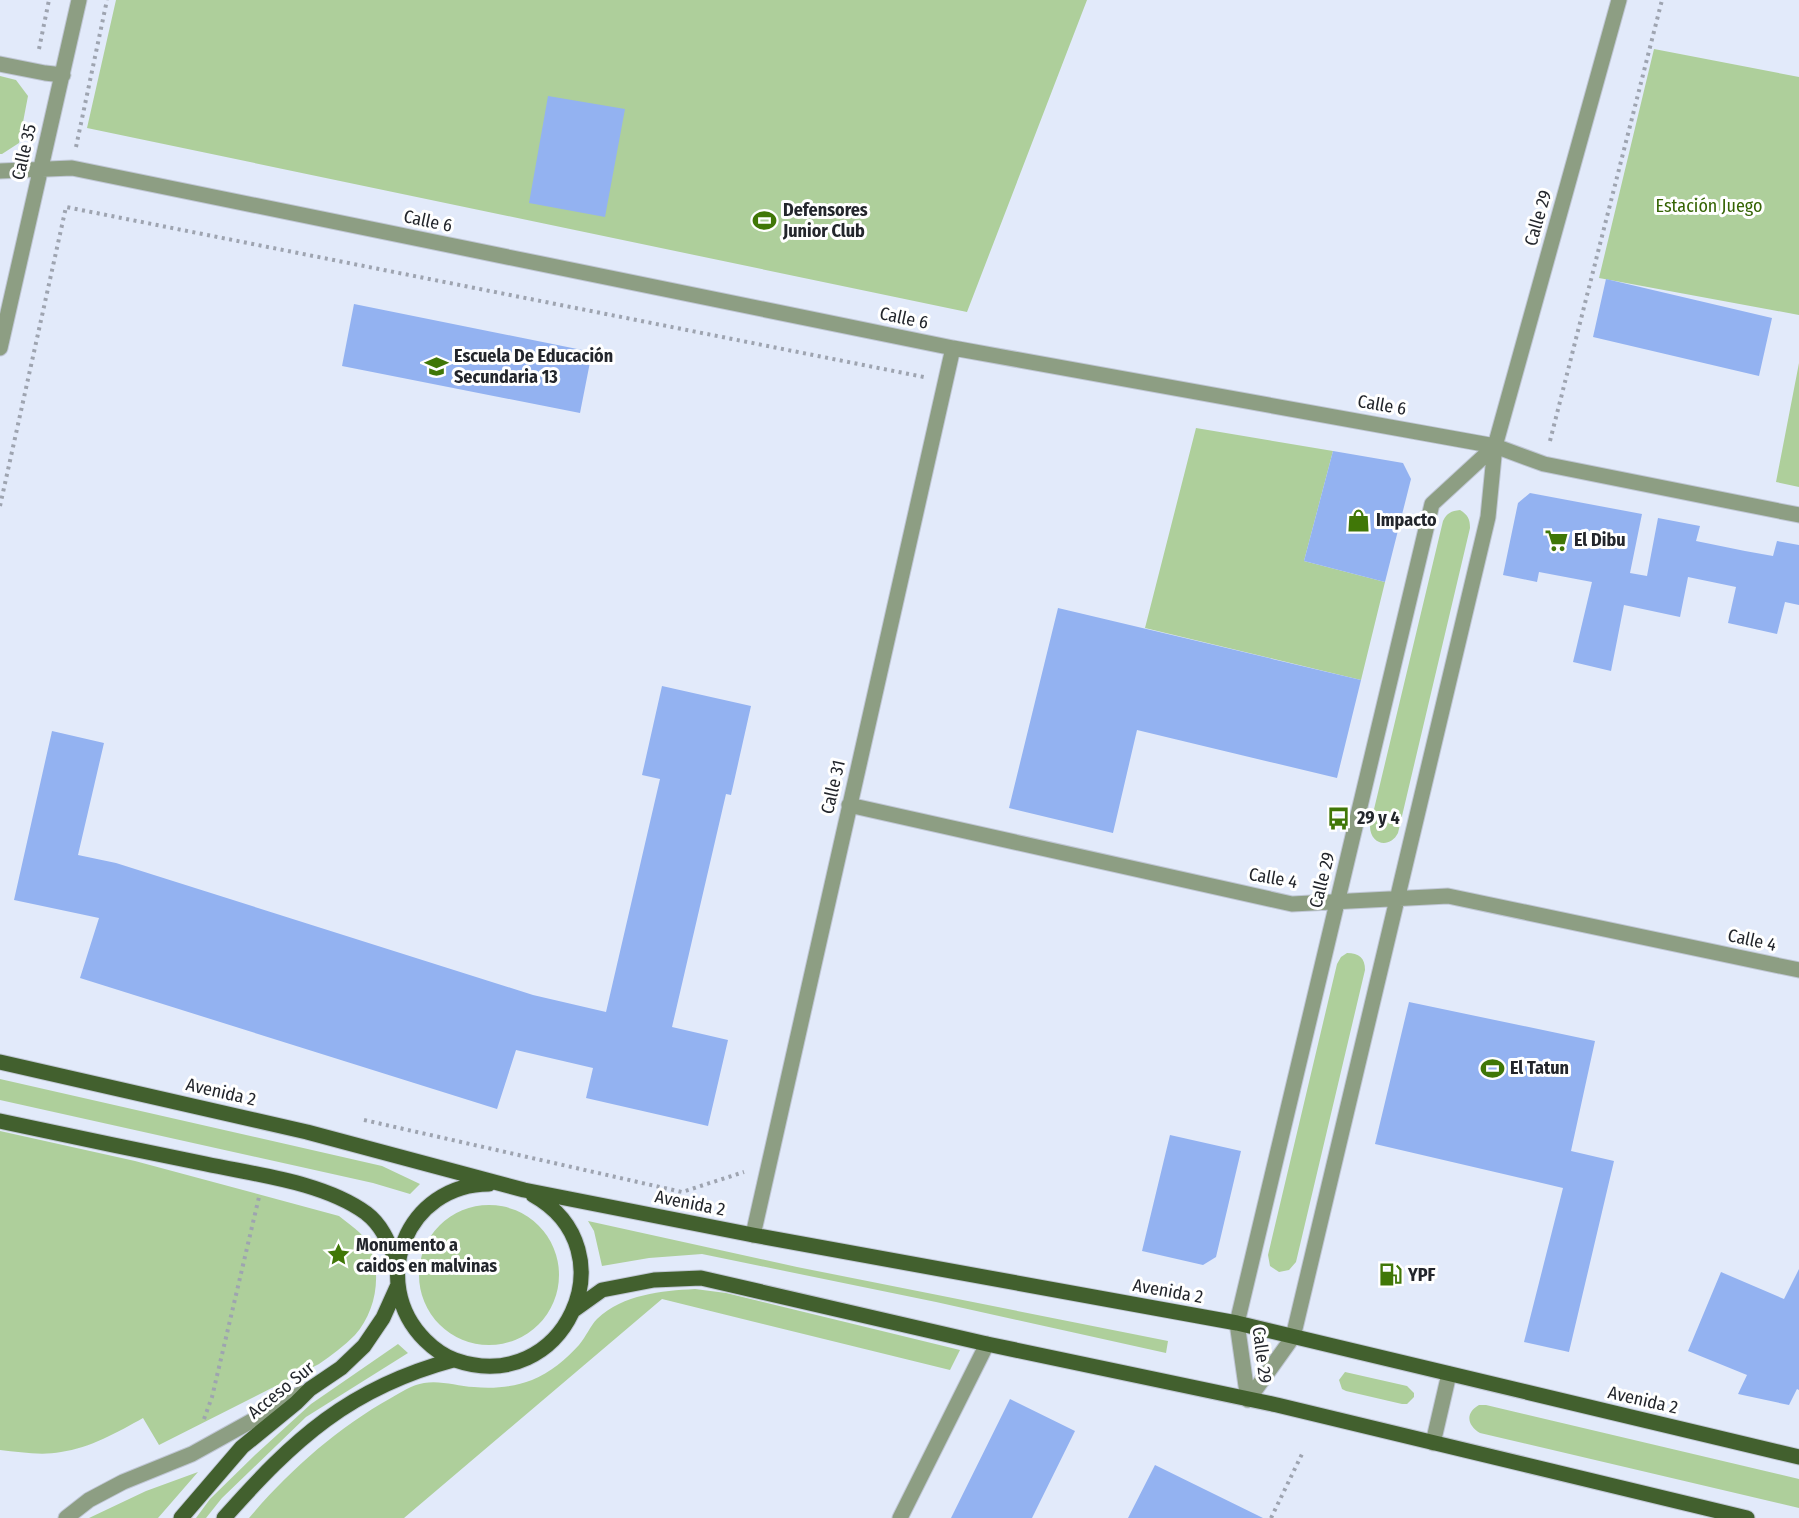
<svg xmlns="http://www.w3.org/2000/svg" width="1799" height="1518" viewBox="0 0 1799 1518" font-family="'Fira Sans Condensed',sans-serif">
<rect width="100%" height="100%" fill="#e2eafa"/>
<path fill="#aecf9b" d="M116,0H1087L967,312L87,128Z
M1654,49L1799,77V315L1599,278Z
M0,76L16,80L28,96L19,143L2,154H0Z
M1799,363V487L1776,482Z
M1196,428L1333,451L1304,561L1385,582L1361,680L1145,628Z
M1460,510C1468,515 1470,519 1470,528L1398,833C1390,849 1370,845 1370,826L1443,521C1447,513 1451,511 1460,510Z
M1347,953C1359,953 1365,958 1365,970L1296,1262L1289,1270L1279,1272L1270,1266L1268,1255L1337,964L1341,957Z
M0,1079L382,1166L420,1184L410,1194L373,1183L0,1100Z
M0,1131L135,1161L339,1216C346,1222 354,1227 360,1233C385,1260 379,1309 355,1335C344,1346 332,1355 319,1364L159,1445L143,1418C118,1432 90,1448 61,1452C41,1456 20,1452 0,1450Z
M419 1275a70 70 0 1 1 140 0a70 70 0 1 1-140 0Z
M588,1221L797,1267L1168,1341L1166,1353L936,1302L702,1254L649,1258L602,1266L594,1231Z
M695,1289L726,1293L960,1350L950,1370L662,1299L404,1518H249C289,1471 337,1428 391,1398C401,1392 412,1385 424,1383C440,1380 457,1386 474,1387C493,1389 514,1387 532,1380C550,1373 566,1359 579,1345C586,1337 590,1326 597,1319C624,1294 661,1291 695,1289Z
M398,1344L408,1353L306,1417L222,1498L206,1518H196L210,1499L255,1455L311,1404Z
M1345,1372L1407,1386L1414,1393V1397L1407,1404H1402L1346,1391L1342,1389L1339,1380Z
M1479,1405H1486L1799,1479V1508L1480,1433C1467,1425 1465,1413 1479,1405Z
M198,1472L158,1518H89L146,1491Z"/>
<path fill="#93b2f1" d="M548,96L625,109L605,217L529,203Z
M1606,279L1772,318L1759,376L1593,337Z
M354,304L592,352L580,413L342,366Z
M1333,451L1403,463L1411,479L1385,582L1304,561Z
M1530,493L1642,514L1630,573L1647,576L1658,518L1700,526L1696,541L1745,551L1773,556L1777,541L1799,545V605L1785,602L1777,634L1728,623L1736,587L1688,577L1680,617L1624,605L1611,671L1573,662L1592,582L1539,572L1537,582L1503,575L1518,503Z
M1058,608L1361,680L1337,778L1137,730L1113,833L1009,808Z
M662,686L751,706L731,795L726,794L672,1027L728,1040L708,1126L586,1098L593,1068L516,1050L497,1109L80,978L99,918L14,900L52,731L104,743L78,855L116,863L533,995L606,1012L660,779L642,775Z
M1409,1002L1595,1041L1571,1151L1614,1161L1569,1352L1524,1342L1563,1188L1375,1144Z
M1170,1135L1241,1151L1216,1257L1203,1265L1142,1251Z
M1799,1269V1390L1797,1389L1789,1405L1738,1394L1747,1375L1688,1351L1721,1272L1784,1299Z
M1010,1399L1075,1431L1032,1518H951Z
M1155,1465L1263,1518H1128Z"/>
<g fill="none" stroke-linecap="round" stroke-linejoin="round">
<defs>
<path id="minor" d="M0,64L45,73L63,75
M0,171L72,168L953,348L1495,446L1544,464L1799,515
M0,348L79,0
M849,805L1292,904L1448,896L1799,970
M753,1235L953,348
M1248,1400L1293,1337L1488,517L1495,446L1619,0
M1248,1400L1237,1323L1432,504L1495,446
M1433,1443L1449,1374
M66,1518L89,1500L123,1482L192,1454L302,1393
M900,1518L987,1344"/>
<path id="major" d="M0,1062L307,1132L524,1190L753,1235L1237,1323L1799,1457
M0,1121C69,1136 137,1150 206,1164C257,1175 323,1182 366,1213C383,1226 389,1244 397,1263
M489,1184C407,1184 367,1282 425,1340C433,1348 444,1356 455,1360C564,1398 632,1250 533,1195
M574,1310L602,1290L654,1280L701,1278L987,1344L1277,1405L1747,1518
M181,1518L242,1447L296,1403L310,1389L341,1368L364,1346L383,1318L397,1287
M224,1518C294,1439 349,1388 453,1360"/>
</defs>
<use href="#minor" stroke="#c0c7d5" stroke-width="17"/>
<use href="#major" stroke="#c0c7d5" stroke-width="17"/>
<path stroke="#9ea4b0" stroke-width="4" stroke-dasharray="3 4.5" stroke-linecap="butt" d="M39,49L49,0
M76,147L107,0
M1550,441L1662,0
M0,506L66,207L924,377
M364,1120L682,1192L744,1172
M204,1419L212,1397L259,1197
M1271,1518L1302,1454"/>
<use href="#minor" stroke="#8d9e83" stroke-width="15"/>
<use href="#major" stroke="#42602e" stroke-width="15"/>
</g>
<defs>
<symbol id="stadium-bare" viewBox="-9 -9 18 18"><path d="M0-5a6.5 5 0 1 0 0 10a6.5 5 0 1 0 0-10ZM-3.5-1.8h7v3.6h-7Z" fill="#407707" stroke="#fff" stroke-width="2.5" paint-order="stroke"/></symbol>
<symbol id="school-bare" viewBox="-9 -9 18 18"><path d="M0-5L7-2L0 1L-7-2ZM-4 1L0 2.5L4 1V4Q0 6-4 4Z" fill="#407707" stroke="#fff" stroke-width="2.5" paint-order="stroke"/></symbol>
<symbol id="shop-bare" viewBox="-9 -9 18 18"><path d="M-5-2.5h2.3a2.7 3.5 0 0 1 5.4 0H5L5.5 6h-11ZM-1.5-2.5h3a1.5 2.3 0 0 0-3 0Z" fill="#407707" stroke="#fff" stroke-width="2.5" paint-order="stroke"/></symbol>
<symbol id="supermarket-bare" viewBox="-9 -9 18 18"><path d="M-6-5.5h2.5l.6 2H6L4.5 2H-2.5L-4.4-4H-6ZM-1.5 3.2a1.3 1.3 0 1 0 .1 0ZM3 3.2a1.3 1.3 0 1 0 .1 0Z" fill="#407707" stroke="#fff" stroke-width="2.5" paint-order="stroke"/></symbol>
<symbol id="bus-bare" viewBox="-9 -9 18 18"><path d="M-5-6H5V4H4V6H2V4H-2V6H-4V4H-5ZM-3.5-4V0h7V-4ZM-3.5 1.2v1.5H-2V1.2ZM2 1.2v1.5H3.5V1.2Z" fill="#407707" stroke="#fff" stroke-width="2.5" paint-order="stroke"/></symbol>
<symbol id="sight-bare" viewBox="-9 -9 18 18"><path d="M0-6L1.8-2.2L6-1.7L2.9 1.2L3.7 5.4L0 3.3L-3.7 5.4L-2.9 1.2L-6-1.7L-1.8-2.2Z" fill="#407707" stroke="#fff" stroke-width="2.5" paint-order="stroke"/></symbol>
<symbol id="fuel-bare" viewBox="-9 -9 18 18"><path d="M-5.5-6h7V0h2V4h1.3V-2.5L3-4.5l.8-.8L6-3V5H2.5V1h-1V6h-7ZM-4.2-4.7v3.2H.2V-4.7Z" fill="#407707" stroke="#fff" stroke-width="2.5" paint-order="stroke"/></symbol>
</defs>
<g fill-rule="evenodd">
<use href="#stadium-bare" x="748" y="204" width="33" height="33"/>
<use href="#school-bare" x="420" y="350" width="33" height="33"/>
<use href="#shop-bare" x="1342" y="504" width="33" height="33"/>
<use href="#supermarket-bare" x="1540" y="524" width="33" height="33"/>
<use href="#bus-bare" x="1322" y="802" width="33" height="33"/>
<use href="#stadium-bare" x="1476" y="1052" width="33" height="33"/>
<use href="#sight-bare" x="322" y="1238" width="33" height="33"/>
<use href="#fuel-bare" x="1374" y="1258" width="33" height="33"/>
</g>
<g text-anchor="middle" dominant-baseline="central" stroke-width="6" stroke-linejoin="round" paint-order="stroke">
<g font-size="18" fill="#23262c" stroke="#fff">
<text transform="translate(24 152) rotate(-77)">Calle 35</text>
<text transform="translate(1538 218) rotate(-74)">Calle 29</text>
<text transform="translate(428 221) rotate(12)">Calle 6</text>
<text transform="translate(904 318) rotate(12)">Calle 6</text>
<text transform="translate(1382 405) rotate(10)">Calle 6</text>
<text transform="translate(833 787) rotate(-77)">Calle 31</text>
<text transform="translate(1273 878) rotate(10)">Calle 4</text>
<text transform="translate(1322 880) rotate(-76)">Calle 29</text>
<text transform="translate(1752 940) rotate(12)">Calle 4</text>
<text transform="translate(221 1092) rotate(13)">Avenida 2</text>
<text transform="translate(690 1203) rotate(11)">Avenida 2</text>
<text transform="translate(1168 1291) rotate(10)">Avenida 2</text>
<text transform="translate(1262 1355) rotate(83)">Calle 29</text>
<text transform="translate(281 1390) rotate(-39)">Acceso Sur</text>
<text transform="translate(1643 1400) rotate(13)">Avenida 2</text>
</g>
<g font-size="18" fill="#356404" stroke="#fff">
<text x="1709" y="206">Estación Juego</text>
</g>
<g font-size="18" font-weight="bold" fill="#23262c" stroke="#fff" text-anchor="start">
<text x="783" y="210">Defensores<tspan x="783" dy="21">Junior Club</tspan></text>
<text x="454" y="356">Escuela De Educación<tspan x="454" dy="21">Secundaria 13</tspan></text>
<text x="1376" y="520">Impacto</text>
<text x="1574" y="540">El Dibu</text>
<text x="1357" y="818">29 y 4</text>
<text x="1510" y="1068">El Tatun</text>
<text x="356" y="1245">Monumento a<tspan x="356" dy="21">caidos en malvinas</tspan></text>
<text x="1408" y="1275">YPF</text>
</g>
</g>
</svg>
